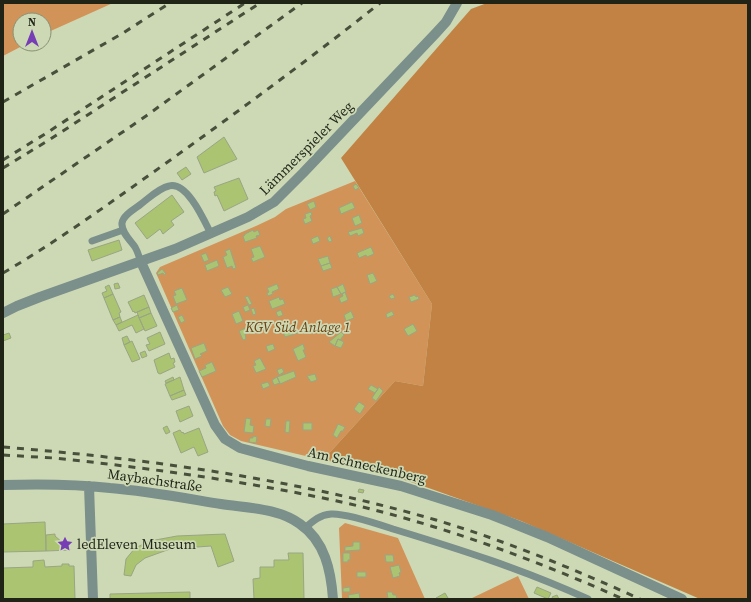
<svg xmlns="http://www.w3.org/2000/svg" width="751" height="602" viewBox="0 0 751 602" font-family="'Source Serif 4',serif">
<rect width="100%" height="100%" fill="#cdd9b5"/>
<path fill="#d29359" d="M3,3H113L44,34V20H20V44H26L3,56Z
M355,181L432,304L423,386L395,381L323,460L241,441L230,435L223,426L156,273L160,267L256,226L275,217L286,209Z
M345,523L398,538L425,599H342L339,528Z
M518,576L529,599H470Z"/>
<path fill="#c28244" d="M487,3H748V599H700L521,521L423,486L371,469L323,460L395,381L423,386L432,304L341,158L471,9Z"/>
<path fill="#abc472" stroke="#9aa583" d="M224,137L237,159L204,173L197,157Z
M186,167L191,174L182,180L177,173Z
M239,178L248,199L224,211L217,195L215,196L214,192L216,191L214,187Z
M356,184L359,188L355,190L353,186Z
M172,195L184,212L171,221L174,225L163,234L160,229L147,239L135,223Z
M314,201L316,207L310,210L307,204Z
M352,202L355,208L341,214L339,208Z
M311,212L312,215L310,216L312,221L305,224L303,219L306,218L305,214Z
M359,215L362,223L355,226L352,218Z
M362,228L364,233L358,236L357,233L350,236L348,232Z
M253,230L254,232L258,230L260,235L256,236L257,238L245,242L243,236L245,235V234Z
M318,236L320,241L313,244L311,239Z
M330,236L332,241L329,242L327,238Z
M119,240L122,250L92,261L88,250Z
M260,246L265,257L253,262L251,258L254,257L251,249Z
M371,247L374,254L367,257L366,255L359,258L357,253Z
M230,249L236,268L233,269L232,266L227,268L223,257L227,255L225,251Z
M206,253L209,260L204,262L201,255Z
M328,256L330,263L321,266L318,259Z
M217,260L219,266L207,271L205,265Z
M330,263L332,268L323,271L321,266Z
M162,269L166,274L164,275L163,273L158,275L157,273Z
M373,273L377,281L370,284L367,275Z
M118,283L120,288L115,289L114,284Z
M277,284L279,289L272,292L273,294L268,296L267,293L269,292L267,288Z
M343,284L346,292L341,294L337,287Z
M109,285L113,294L104,298L102,293L107,291L105,287Z
M228,287L232,294L225,297L221,290Z
M337,287L341,294L333,297L331,289Z
M182,288L187,300L176,304L173,296L176,295L174,291Z
M345,292L348,300L341,303L339,298L343,296L342,294Z
M113,294L121,312L119,313L120,317L113,320L104,298Z
M393,294L395,298L391,299L389,296Z
M144,295L149,307L135,313L134,311L133,312L128,302Z
M415,295L416,297L418,296L419,299L411,302L409,297Z
M248,296L252,304L249,305L245,297Z
M279,297L280,300L283,299L285,304L272,309L269,301Z
M177,305L179,310L173,312L171,308Z
M248,305L250,310L245,312L243,307Z
M149,307L151,313L139,318L137,312Z
M254,308L256,314L253,315L251,309Z
M281,310L283,315L278,317L276,312Z
M239,311L243,321L236,324L232,314Z
M351,311L354,318L346,321L344,315Z
M392,311L394,315L387,318L386,314Z
M151,313L157,326L145,331L139,318Z
M138,315L144,329L136,333L132,325L119,331L116,325Z
M182,315L185,321L181,323L178,317Z
M120,317L122,322L116,325L113,320Z
M413,324L417,331L408,336L404,329Z
M248,327L250,332L245,334L246,339L243,340L239,331Z
M288,330L289,333L297,330L298,333L285,337L283,332Z
M160,332L165,344L149,351L146,345L150,344L147,338Z
M341,332L344,335L340,340L338,339L335,346L329,342Z
M9,333L11,338L3,341V335Z
M127,336L130,342L124,345L122,338Z
M338,339L344,342L341,348L335,346Z
M132,341L140,359L132,362L124,345Z
M204,343L207,351L200,354L202,356L195,359L191,348Z
M273,344L275,349L268,352L266,346Z
M303,344L305,350H303L306,357L298,361L293,349Z
M145,351L147,356L142,358L140,353Z
M169,353L171,359L174,358L175,362L173,363L175,367L160,374L158,373L154,360Z
M260,358L266,369L256,373L253,366L256,365L254,361Z
M212,362L216,371L202,377L199,371L206,368L205,365Z
M282,368L284,372L279,375L277,370Z
M294,371L296,377L280,384L277,377Z
M315,374L317,380L311,382L307,376Z
M173,377L174,380L166,383L165,381Z
M180,377L184,390L170,396L165,384Z
M277,377L280,383L274,385L272,380Z
M268,382L270,386L263,389L261,384Z
M371,385L378,389L375,393L368,389Z
M379,387L383,391L376,401L372,398Z
M184,390L186,395L172,400L170,396Z
M359,402L365,406L360,414L354,409Z
M189,406L193,416L180,422L176,411Z
M246,418L251,419L250,425L254,426L253,433L244,432Z
M266,419H271L270,427L265,426Z
M286,421H290L289,433L285,432Z
M303,423H312V430H303Z
M338,424L345,427L343,431H341L337,438L333,435Z
M167,426L170,432L166,434L163,428Z
M199,428L208,452L198,456L194,447L181,453L173,433L180,430L182,433L183,432L184,434Z
M253,436L257,437L256,443L249,442L250,438H253Z
M359,489L364,490L363,493L358,492Z
M45,522L46,551L3,552V524Z
M55,534V536L71,550L46,551V535Z
M225,534L234,561L218,567L211,546L170,549L145,558L136,565L131,576L124,575L126,559L135,548L150,541L177,536Z
M353,542H360V550L345,551V547L353,546Z
M288,553H303L304,599H254L253,579L260,578V567H274V560H289Z
M343,553H350V560H348V562H343Z
M385,555H393L394,562H386Z
M44,560L45,567L62,566V564H69V566H74L75,599H3V568L33,567V561Z
M399,565L401,572L399,573L400,576L393,578L390,567Z
M357,572H366V577H357Z
M350,587V592H343V588Z
M537,587L551,593L548,599L534,593Z
M190,592V599H110V594Z
M387,592H392L393,595H396L397,599H388Z
M359,593L360,599H349L348,595Z
M445,593L448,598L445,599H437L436,598Z
M557,595L559,599H553L552,597Z"/>
<g fill="none" stroke-linecap="round" stroke-linejoin="round">
<path stroke="#7b8f8b" stroke-width="7" d="M92,241L123,230
M141,262C139,257 138,252 135,247C130,240 121,232 122,223C123,215 135,209 141,204C149,198 159,188 169,186C187,181 204,220 211,234
M305,528C314,520 320,515 331,514C346,513 378,524 393,529C459,549 525,570 588,599"/>
<path stroke="#7b8f8b" stroke-width="10" d="M141,262L215,425L225,439L240,448L308,466L401,486L492,515L547,537L682,599
M3,313L17,306L40,297L175,249L248,217L274,202L303,173L436,33L446,22L457,3
M3,485C38,484 74,484 110,488C147,491 184,498 221,504C247,508 279,508 300,524C325,541 331,571 333,599
M89,486L93,599"/>
<path stroke="#484f3b" stroke-width="3" stroke-dasharray="7 7" stroke-linecap="butt" d="M3,102L123,33L170,3
M3,160L45,134L245,3
M3,168L49,140L260,3
M3,214L146,116L302,3
M3,273C61,239 114,200 169,161C240,110 311,58 380,3
M3,447C149,459 295,479 436,520C506,541 574,569 640,599
M3,455C20,456 37,457 54,458C149,468 244,481 337,501C436,523 531,558 623,599"/>
</g>
<defs>
<symbol id="sight-bare" viewBox="-9 -9 18 18"><path d="M0-6L1.8-2.2L6-1.7L2.9 1.2L3.7 5.4L0 3.3L-3.7 5.4L-2.9 1.2L-6-1.7L-1.8-2.2Z" fill="#773db4" stroke="#cdd9b5" stroke-width="2.5" paint-order="stroke"/></symbol>
</defs>
<g fill-rule="evenodd">
<use href="#sight-bare" x="54" y="533" width="22" height="22"/>
</g>
<g text-anchor="middle" dominant-baseline="central" stroke-width="3.5" stroke-linejoin="round" paint-order="stroke">
<g font-size="14" fill="#1f2416" stroke="#cdd9b5">
<text transform="translate(306 148) rotate(-45)">Lämmerspieler Weg</text>
<text transform="translate(367 465) rotate(13)">Am Schneckenberg</text>
<text transform="translate(155 480) rotate(8)">Maybachstraße</text>
</g>
<g font-size="14" font-style="italic" fill="#6a3f0f" stroke="#cdd9b5">
<text x="298" y="327">KGV Süd Anlage 1</text>
</g>
<g font-size="14" fill="#1f2416" stroke="#cdd9b5" text-anchor="start">
<text x="77" y="544">ledEleven Museum</text>
</g>
</g>
<rect width="751" height="602" fill="none" stroke="#1f2416" stroke-width="8"/>
<g transform="translate(32 32)"><circle r="19" fill="#cdd9b5" stroke="#879175"/>
<path d="M0-3L7 15L0 10L-7 15Z" fill="#773db4"/>
<text y="-6" font-size="11" font-weight="bold" text-anchor="middle" fill="#1f2416">N</text>
</g>
</svg>
